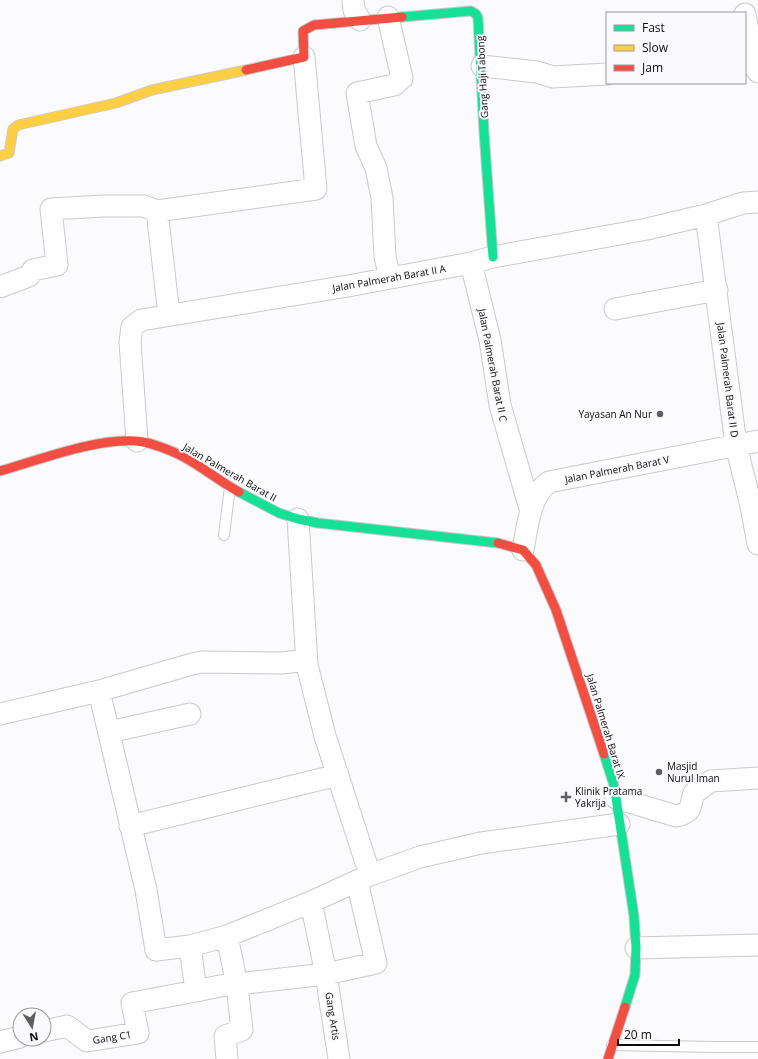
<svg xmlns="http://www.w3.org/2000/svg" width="758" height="1059" viewBox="0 0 758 1059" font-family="'Open Sans',sans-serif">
<rect width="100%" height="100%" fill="#fbfbfd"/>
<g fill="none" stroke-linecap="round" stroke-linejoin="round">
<defs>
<path id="lane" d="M224,535L230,487
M612,1045L713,1047H758"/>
<path id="street" d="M353,0L354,10L360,20
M745,14L754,65L758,72
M388,17L402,78L394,85L357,93L366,146L376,168L382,198L385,257L390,278
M482,66L537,72L553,77L607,74
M706,215L736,445L751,506L758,544
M471,263L490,340L500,405L531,512
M0,287L29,276L33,270L57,265L51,209L103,206H144L157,211
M615,309L717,290
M169,315L157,211L316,189L304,57
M137,441L130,342L132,327L141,320L348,286L471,263L493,257L647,229L706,215L743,203L758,202
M298,519L307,665L325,736L370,875
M523,550C527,529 530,494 549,482L758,441
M99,691L146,890L156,950L190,946L227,936L311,902L370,875L420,857L481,843L619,824
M0,714L99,691L192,664L202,662L282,663L306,660
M109,732L190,714
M616,798L676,816C694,812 689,807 694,793L711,781L758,778
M130,826L338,775
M311,902L326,974L339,1059
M636,948L758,945
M196,991L220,986L326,974L376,963L357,881
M44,1031L67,1026L87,1041L138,1033L132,1003L196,991L190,946
M0,1042L20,1037
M227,1059L225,1036L242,1030L237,985L227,936"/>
<path id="fast" d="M402,17L471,11L476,14L478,18L484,132L493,257
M239,492L279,513L298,519L318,523L498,543
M604,754L613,782L616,798L634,916L636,948L635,975L625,1007"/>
<path id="slow" d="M0,156L9,153L13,129L18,125L116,103L152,90L246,70"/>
<path id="jam" d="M246,70L304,57L303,31L314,25L402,17
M0,471C39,460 96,438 136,441C150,442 167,449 180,455C200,465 219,481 239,492
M498,543L523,550L536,565L556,610L604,754
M608,1059L625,1007"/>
</defs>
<use href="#lane" stroke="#cacacc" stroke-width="12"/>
<use href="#street" stroke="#cacacc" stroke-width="23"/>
<use href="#fast" stroke="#cacacc" stroke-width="11"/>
<use href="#slow" stroke="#cacacc" stroke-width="11"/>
<use href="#jam" stroke="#cacacc" stroke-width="11"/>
<use href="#lane" stroke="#fefeff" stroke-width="10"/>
<use href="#street" stroke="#fefeff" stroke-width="21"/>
<use href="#fast" stroke="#16e098" stroke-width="9"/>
<use href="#slow" stroke="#ffcf43" stroke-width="9"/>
<use href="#jam" stroke="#f24e42" stroke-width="9"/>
</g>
<g fill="#5f5f62" stroke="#fafafe" stroke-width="1.5">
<circle cx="660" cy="414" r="4"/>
<circle cx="659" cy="772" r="4"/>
<path d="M564 791h4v4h4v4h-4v4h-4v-4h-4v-4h4z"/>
</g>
<g text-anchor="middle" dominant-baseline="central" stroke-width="4" stroke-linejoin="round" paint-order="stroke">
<g font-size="10" fill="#0b0b0e" stroke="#fafafe">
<text transform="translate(482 77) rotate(-93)">Gang Haji Tabong</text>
<text transform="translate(389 278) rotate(-10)">Jalan Palmerah Barat II A</text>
<text transform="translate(493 365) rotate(79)">Jalan Palmerah Barat II C</text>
<text transform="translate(728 380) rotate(83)">Jalan Palmerah Barat II D</text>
<text transform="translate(617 469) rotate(-11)">Jalan Palmerah Barat V</text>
<text transform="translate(230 472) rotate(30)">Jalan Palmerah Barat II</text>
<text transform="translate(606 726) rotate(73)">Jalan Palmerah Barat IX</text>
<text transform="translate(333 1016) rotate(81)">Gang Artis</text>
<text transform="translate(112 1037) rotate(-9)">Gang C1</text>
</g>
<g font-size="10" fill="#0b0b0e" stroke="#fafafe" text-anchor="start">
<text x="652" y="414" text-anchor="end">Yayasan An Nur</text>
<text x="667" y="766">Masjid<tspan x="667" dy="12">Nurul Iman</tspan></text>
<text x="575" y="791">Klinik Pratama<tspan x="575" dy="12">Yakrija</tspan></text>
</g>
</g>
<rect x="606" y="12" width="140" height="72" fill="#fafafe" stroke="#9a9a9e"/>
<rect x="614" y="25" width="20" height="6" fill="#16e098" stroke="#9a9a9e"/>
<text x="642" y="32" font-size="12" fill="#0b0b0e">Fast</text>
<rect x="614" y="45" width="20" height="6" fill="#ffcf43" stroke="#9a9a9e"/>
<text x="642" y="52" font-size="12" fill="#0b0b0e">Slow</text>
<rect x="614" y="65" width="20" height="6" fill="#f24e42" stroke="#9a9a9e"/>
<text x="642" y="72" font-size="12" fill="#0b0b0e">Jam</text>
<g transform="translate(32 1027) rotate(169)"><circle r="19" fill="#fafafe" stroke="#9a9a9e"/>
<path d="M0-3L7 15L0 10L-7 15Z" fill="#5f5f62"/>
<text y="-6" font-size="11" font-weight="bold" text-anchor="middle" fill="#0b0b0e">N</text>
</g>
<path d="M618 1039v6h61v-6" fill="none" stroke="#0b0b0e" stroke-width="2"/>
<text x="624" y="1039" font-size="12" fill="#0b0b0e" stroke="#fafafe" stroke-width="3" paint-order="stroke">20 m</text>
</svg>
